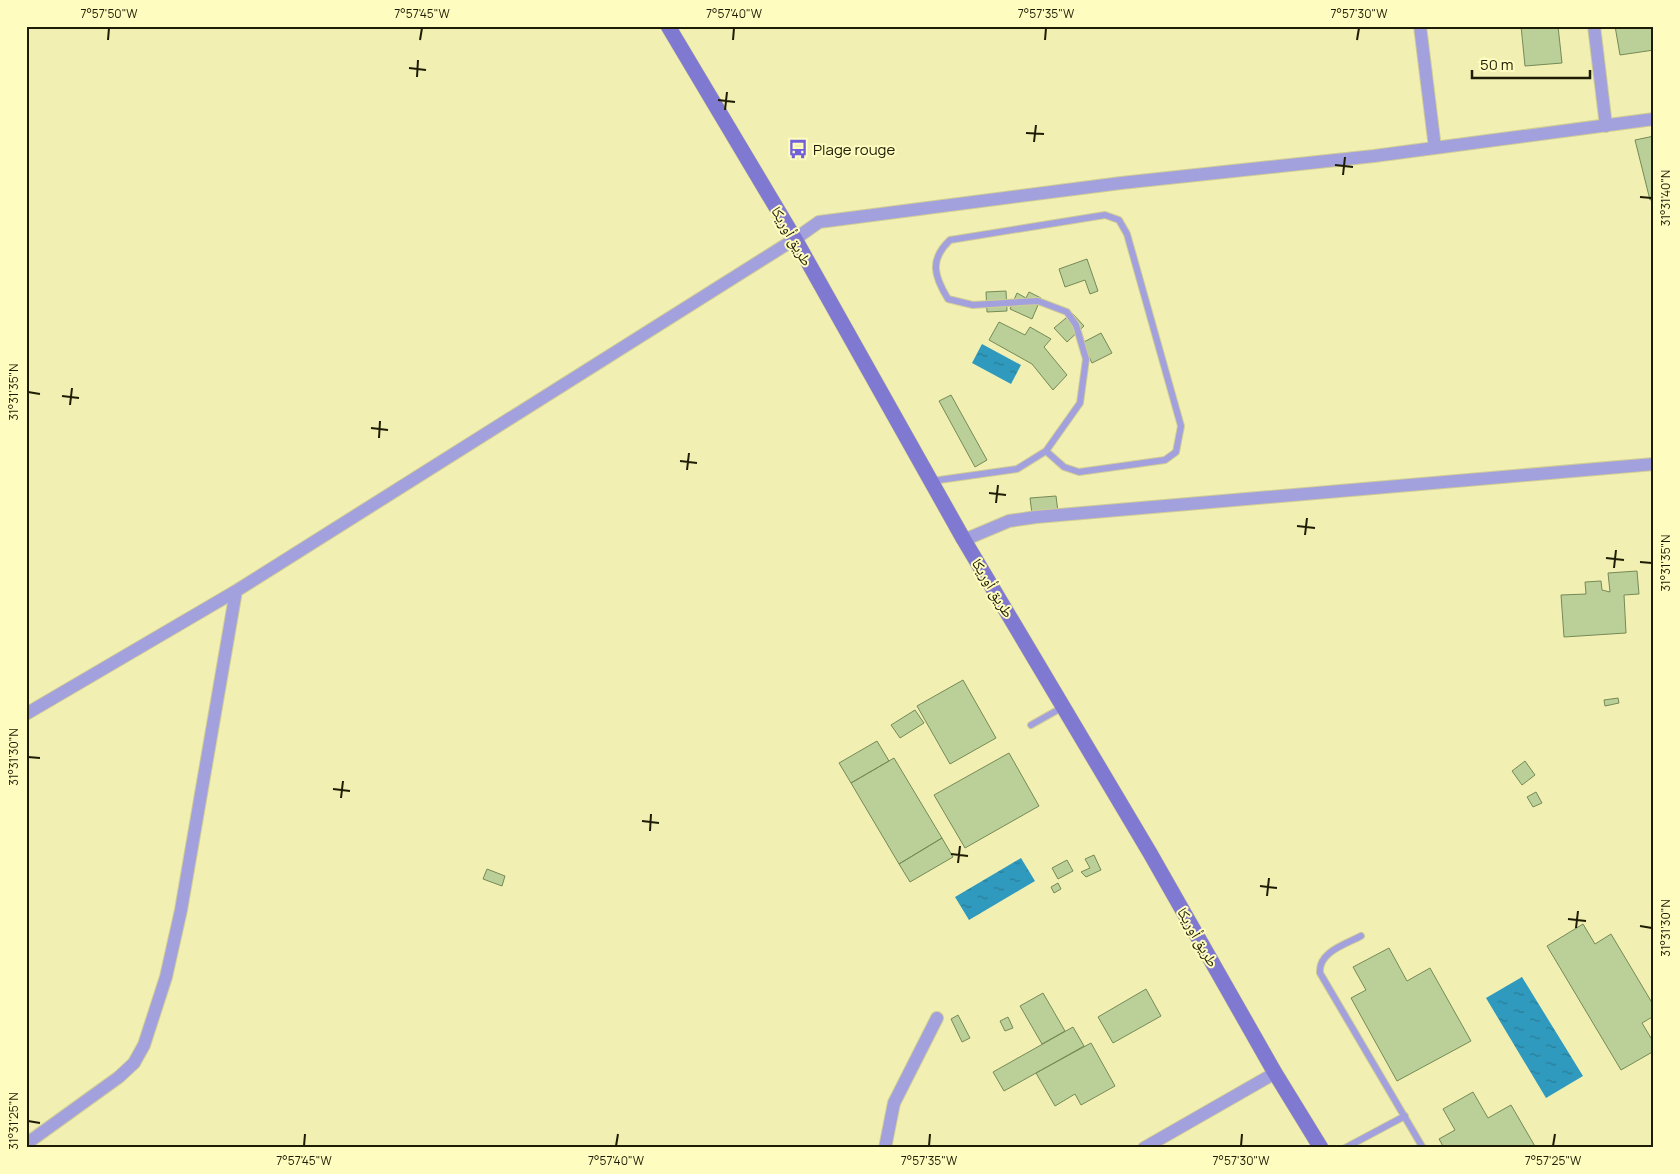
<svg xmlns="http://www.w3.org/2000/svg" width="1680" height="1174" viewBox="0 0 1680 1174" font-family="Manrope,'Noto Naskh Arabic',sans-serif">
<defs>
<pattern id="water-ripples" width="26" height="14" patternUnits="userSpaceOnUse" patternTransform="scale(1.25)"><rect width="26" height="14" fill="#309abe"/><path d="M2 4q2-2 4 0t4 0M15 11q2-2 4 0t4 0" fill="none" stroke="#287d98"/></pattern>
</defs>
<rect width="100%" height="100%" fill="#f2efb2"/>
<path fill="url(#water-ripples)" d="M982,344L1021,365L1011,384L972,363Z
M1021,858L1035,881L969,920L955,897Z
M1522,977L1583,1076L1546,1098L1486,998Z"/>
<path fill="#bad098" stroke="#768a56" d="M1521,26H1558L1562,63L1525,66Z
M1615,26H1654V50L1620,55Z
M1654,136V199L1650,200L1635,140Z
M1087,259L1098,291L1090,294L1085,280L1065,287L1059,269Z
M1006,291L1007,311L987,312L986,292Z
M1029,292L1041,298L1032,319L1010,309L1017,293L1026,298Z
M1072,313L1084,326L1067,342L1054,328Z
M999,322L1025,335L1030,327L1051,339L1044,347L1067,375L1053,390L1032,364L989,340Z
M1101,333L1112,353L1092,363L1082,343Z
M951,395L987,460L975,467L939,401Z
M1056,496L1058,512L1032,514L1030,498Z
M1637,571L1639,594L1624,595L1626,633L1564,637L1561,595L1586,594L1585,582L1601,581L1602,590L1610,592L1608,573Z
M963,680L996,738L950,764L917,706Z
M1618,698L1619,703L1605,706L1604,700Z
M915,710L924,723L900,738L891,725Z
M877,741L889,761L851,783L839,763Z
M1009,753L1039,806L965,848L934,795Z
M894,758L942,838L899,864L851,783Z
M1525,761L1535,775L1522,785L1512,771Z
M1536,792L1542,803L1533,807L1527,797Z
M942,838L953,857L910,882L899,864Z
M1094,855L1101,870L1086,877L1081,872L1090,868L1085,859Z
M1067,860L1073,871L1058,879L1052,868Z
M487,869L505,876L502,886L483,879Z
M1058,883L1061,889L1054,893L1051,887Z
M1583,924L1595,944L1611,934L1654,1006V1016L1642,1023L1654,1043V1051L1621,1070L1547,946Z
M1389,948L1407,981L1430,968L1471,1041L1397,1081L1351,998L1366,990L1353,967Z
M1146,989L1161,1016L1113,1043L1098,1017Z
M1043,993L1065,1031L1042,1044L1020,1006Z
M958,1015L970,1038L962,1042L951,1019Z
M1008,1017L1013,1028L1005,1031L1000,1021Z
M1073,1027L1084,1046L1004,1091L993,1072Z
M1091,1043L1115,1086L1081,1105L1075,1094L1055,1106L1036,1073Z
M1473,1092L1488,1118L1511,1105L1536,1148H1444L1439,1139L1455,1130L1443,1109Z"/>
<g fill="none" stroke-linecap="round" stroke-linejoin="round">
<defs>
<path id="lane" d="M932,481L1017,469L1046,451L1080,403L1086,359L1076,325L1067,312L1038,301L973,305L948,299C934,276 929,260 950,240L1105,215L1119,220L1127,234L1181,426L1176,452L1165,460L1079,472L1064,467L1046,451
M1031,725L1063,707
M1361,936C1346,944 1318,952 1320,973L1423,1148
M1345,1148L1405,1116"/>
<path id="street" d="M1420,26L1435,148
M1594,26L1606,126
M964,540L1009,521L1036,517L1654,464
M26,714L236,591L795,239L819,222L1121,183L1374,156L1654,119
M26,1144L119,1077L134,1063L144,1045L166,977L181,910L236,591
M885,1148L894,1103L937,1018
M1144,1148L1275,1073"/>
<path id="secondary" d="M668,26L795,239L964,540L1150,853L1275,1073L1321,1148"/>
</defs>
<use href="#lane" stroke="#d0cd96" stroke-width="8"/>
<use href="#street" stroke="#d0cd96" stroke-width="14"/>
<use href="#secondary" stroke="#d0cd96" stroke-width="16"/>
<use href="#lane" stroke="#a2a0dd" stroke-width="6"/>
<use href="#street" stroke="#a2a0dd" stroke-width="12"/>
<use href="#secondary" stroke="#8079d2" stroke-width="15"/>
</g>
<path fill="none" stroke="#1d1c04" stroke-width="2" d="M108,40L109,28M420,40L422,28M733,40L734,28M1045,40L1046,28M1357,40L1359,28M409,68L426,70M417,77L418,60M718,100L735,102M725,110L727,92M1026,133L1044,134M1034,142L1036,125M1335,165L1353,167M1343,175L1345,157M1640,197L1652,198M28,392L40,394M62,396L79,398M70,405L72,388M371,428L388,430M379,438L380,421M680,461L697,463M687,470L689,453M989,493L1006,495M996,503L998,485M1297,526L1315,528M1305,535L1307,518M1606,558L1624,560M1640,562L1652,563M1614,568L1616,550M28,757L40,758M333,789L350,791M341,798L343,781M642,821L659,823M650,831L651,814M951,854L968,856M958,863L960,846M1260,886L1277,888M1267,896L1269,878M1568,919L1586,921M1640,926L1652,928M1576,928L1578,911M28,1121L40,1123M304,1146L305,1134M616,1146L618,1134M929,1146L930,1134M1241,1146L1242,1134M1553,1146L1555,1134"/>
<defs>
<symbol id="bus-bare" viewBox="-9 -9 18 18"><path d="M-5-6H5V4H4V6H2V4H-2V6H-4V4H-5ZM-3.5-4V0h7V-4ZM-3.5 1.2v1.5H-2V1.2ZM2 1.2v1.5H3.5V1.2Z" fill="#7160da" stroke="#fffcbf" stroke-width="2.5" paint-order="stroke"/></symbol>
</defs>
<g fill-rule="evenodd">
<use href="#bus-bare" x="784" y="135" width="28" height="28"/>
</g>
<g text-anchor="middle" dominant-baseline="central" stroke-width="4" stroke-linejoin="round" paint-order="stroke">
<g font-size="15" fill="#1d1c04" stroke="#fffcbf" text-anchor="start">
<text x="813" y="149">Plage rouge</text>
</g>
<g font-size="15" fill="#1d1c04" stroke="#fffcbf">
<text transform="translate(792 236) rotate(60)">طريق أوريكا</text>
<text transform="translate(993 588) rotate(59)">طريق أوريكا</text>
<text transform="translate(1198 937) rotate(60)">طريق أوريكا</text>
</g>
</g>
<rect width="1680" height="1174" fill="none" stroke="#fffcbf" stroke-width="55"/>
<path d="M1472 70v8h118v-8" fill="none" stroke="#1d1c04" stroke-width="2.5"/>
<text x="1480" y="70" font-size="15" fill="#1d1c04" stroke="#fffcbf" stroke-width="4" paint-order="stroke">50 m</text>
<rect x="28" y="28" width="1624" height="1118" fill="none" stroke="#1d1c04" stroke-width="2"/>
<g font-size="12" text-anchor="middle" fill="#1d1c04">
<text x="109" y="18">7°57'50"W</text>
<text x="422" y="18">7°57'45"W</text>
<text x="734" y="18">7°57'40"W</text>
<text x="1046" y="18">7°57'35"W</text>
<text x="1359" y="18">7°57'30"W</text>
<text transform="translate(1666 198) rotate(-90)" y="4">31°31'40"N</text>
<text transform="translate(14 392) rotate(-90)" y="4">31°31'35"N</text>
<text transform="translate(1666 563) rotate(-90)" y="4">31°31'35"N</text>
<text transform="translate(14 757) rotate(-90)" y="4">31°31'30"N</text>
<text transform="translate(1666 928) rotate(-90)" y="4">31°31'30"N</text>
<text transform="translate(14 1121) rotate(-90)" y="4">31°31'25"N</text>
<text x="304" y="1165">7°57'45"W</text>
<text x="616" y="1165">7°57'40"W</text>
<text x="929" y="1165">7°57'35"W</text>
<text x="1241" y="1165">7°57'30"W</text>
<text x="1553" y="1165">7°57'25"W</text>
</g>
</svg>
